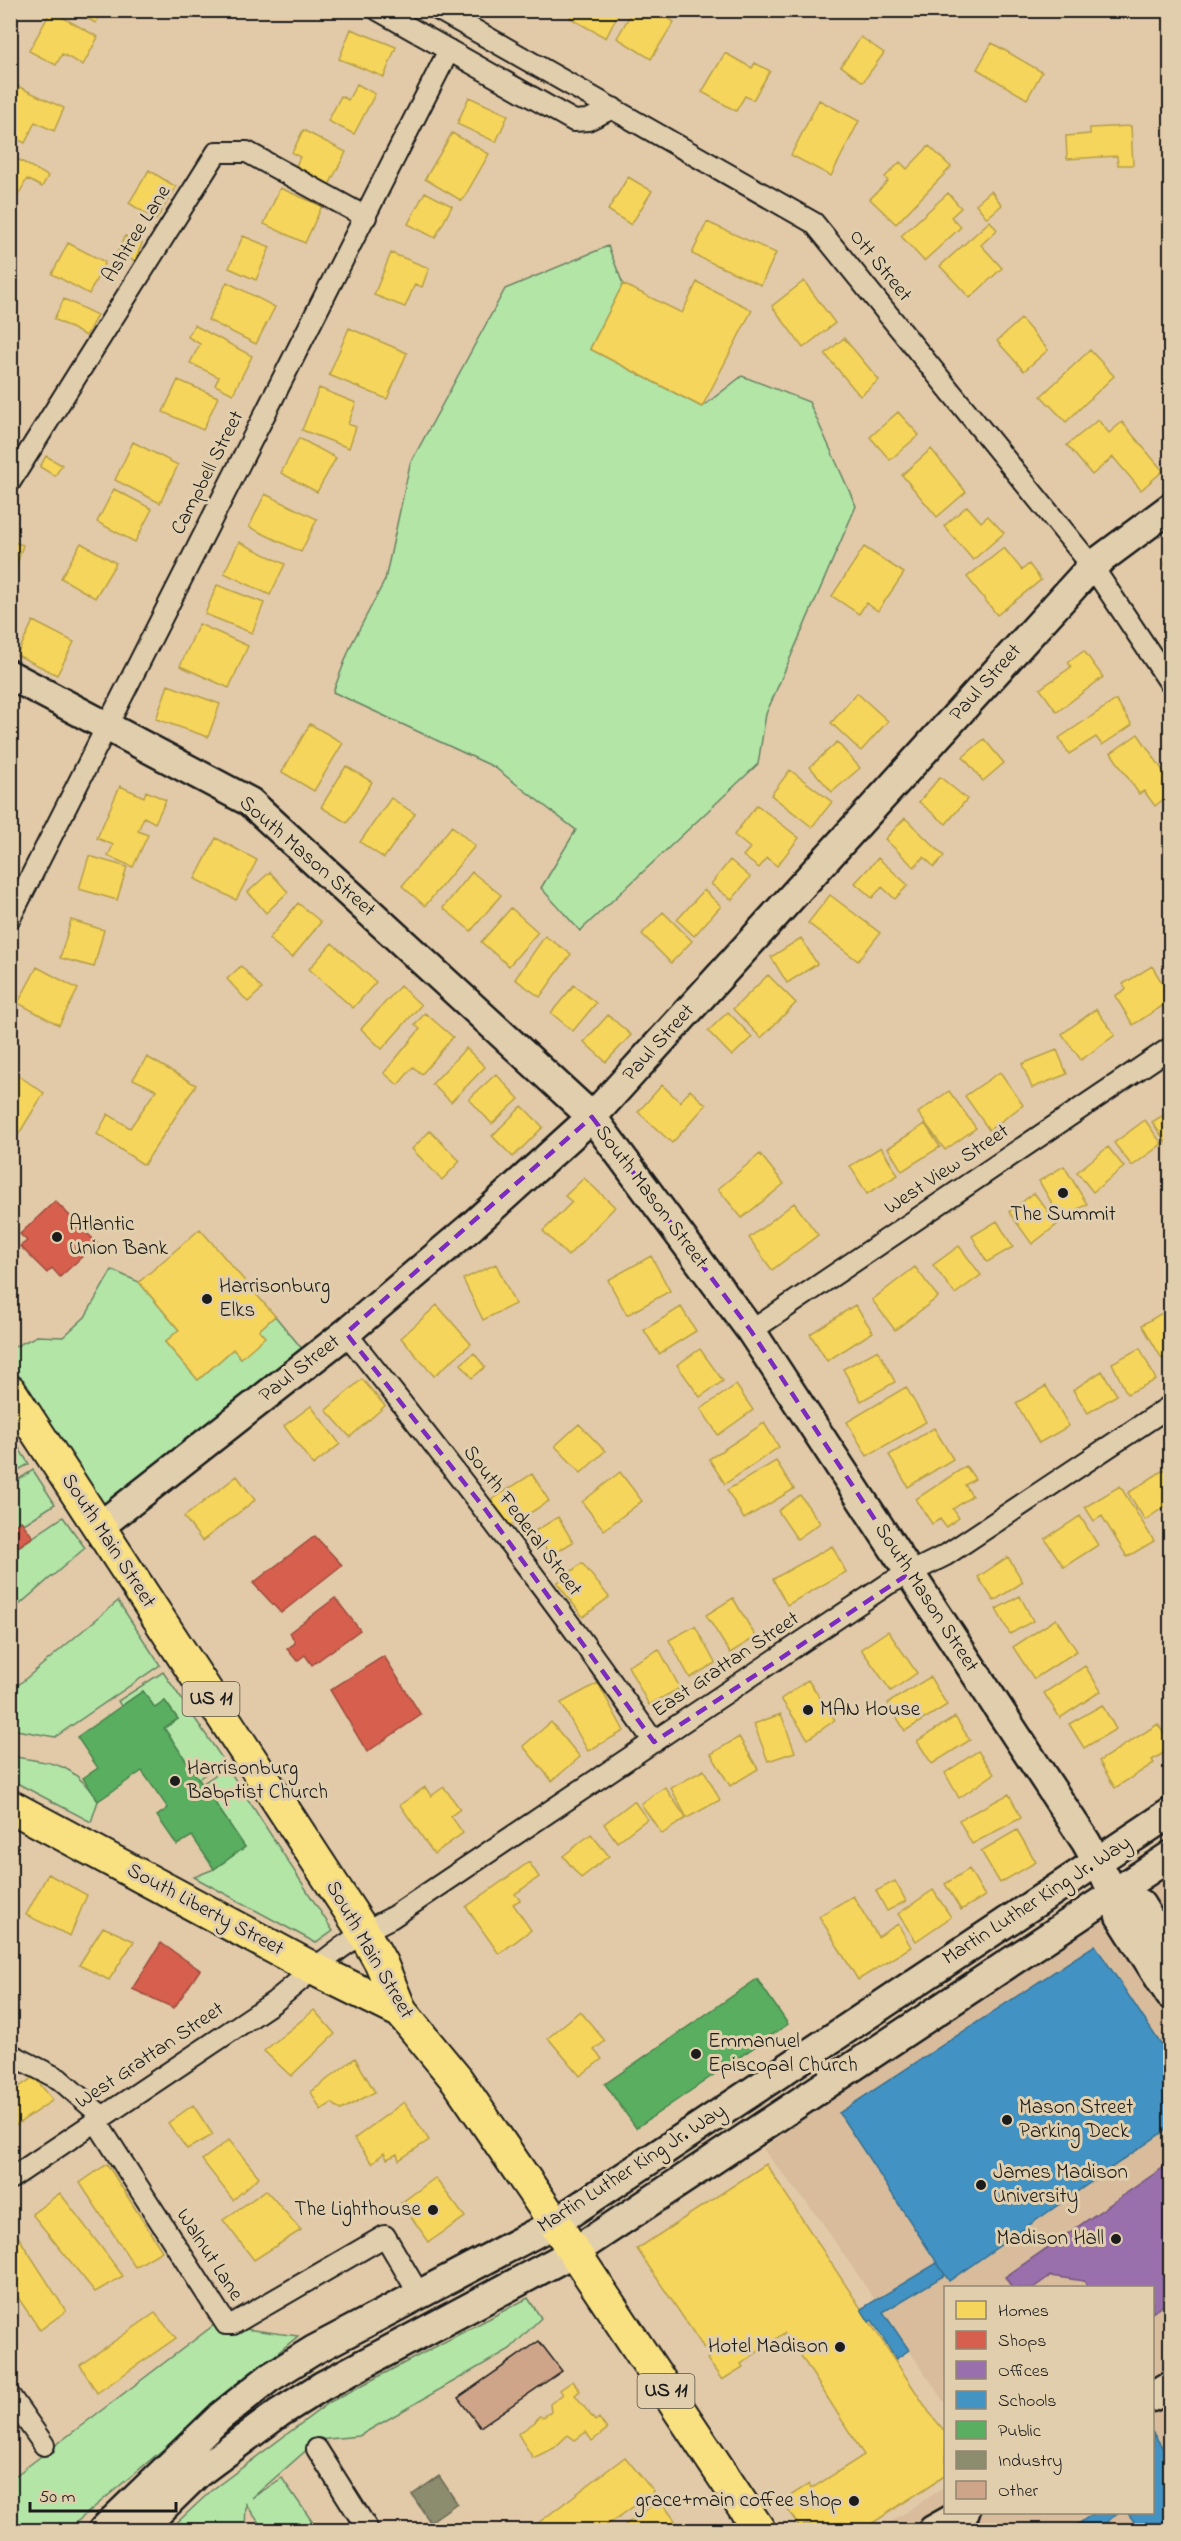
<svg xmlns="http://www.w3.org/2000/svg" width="1181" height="2541" viewBox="0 0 1181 2541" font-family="'Indie Flower',sans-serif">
<rect width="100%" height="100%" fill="#e2caa8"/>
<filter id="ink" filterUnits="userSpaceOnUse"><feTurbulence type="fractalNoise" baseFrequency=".0167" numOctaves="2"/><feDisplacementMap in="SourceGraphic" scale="12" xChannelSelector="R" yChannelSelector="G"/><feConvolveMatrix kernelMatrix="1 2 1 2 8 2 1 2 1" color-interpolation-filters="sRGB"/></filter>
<g filter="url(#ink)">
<path fill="#d8bc9c" d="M1170,1869V2530H878L945,2487L946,2512H1152V2288H946L945,2403L821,2221L763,2149L978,1987L1097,1912L1107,1921Z"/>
<path fill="#b2e5a6" stroke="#678061" stroke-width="1.5" d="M608,246L623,284L590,349L702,407L742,376L809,402L856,506L766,714L758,764L580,931L541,888L576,830L494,767L333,692L351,645L385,580L410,464L505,289Z
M112,1270L139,1282L179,1330L165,1342L198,1380L233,1349L241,1358L259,1330L275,1316L304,1351L104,1511L13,1371L12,1348L37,1336L63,1337L85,1317Z
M11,1436L29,1464L11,1474H10Z
M33,1470L55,1504L24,1524L21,1521L14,1525L11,1520L10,1485Z
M63,1517L85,1548L13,1610L11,1609V1552Z
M118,1601L160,1665L55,1737L11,1729V1691Z
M163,1672L224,1761L198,1779L164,1728L178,1719L165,1701L155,1708L143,1691L121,1706L118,1701Z
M10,1756C56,1764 71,1761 98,1801L91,1822L11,1780Z
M227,1767L333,1931L316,1943L194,1877L214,1869L245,1847L202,1784Z
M528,2298L541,2318L510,2349L359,2436L318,2440L252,2498L282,2478L318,2530H264L246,2504L245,2530H169L212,2490L330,2402Z
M214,2325L298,2336L67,2530H11V2479Z"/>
<path fill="#f6d55c" stroke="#b59e49" stroke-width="1.5" d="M70,10H102L96,23Z
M574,10H620L606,38L570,18Z
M633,10H656L674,22L651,59L617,38Z
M51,11L98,37L83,65L62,54L56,65L29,51Z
M351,29L396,47L384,77L339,59Z
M861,37L884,53L863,82L841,66Z
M992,43L1042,72L1027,99L977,69Z
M725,53L752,68L755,63L770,71L753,100L745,96L736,111L702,92Z
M357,84L375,94L354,134L328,121L341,96L348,100Z
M15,85L64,108L54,131L35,122L25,143L10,136V95Z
M469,97L508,115L496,142L457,124Z
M819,100L859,121L831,176L791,155Z
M1131,126L1133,165H1118L1117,156L1067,159L1066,136L1090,134V128Z
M303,130L346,152L329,185L295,168L300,157L292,153Z
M452,133L489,154L462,201L425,179Z
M929,146L951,167L896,224L870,199L888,181L885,177L900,162L907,169Z
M10,155L48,176L42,187L27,179L16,199L10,196Z
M149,170L176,187L156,220L129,203Z
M628,177L652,191L631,225L608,210Z
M280,188L322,206L305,243L264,224Z
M991,191L1002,205L987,218L976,204Z
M425,192L452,206L435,238L408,224Z
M948,193L961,208L951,217L961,227L924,261L901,236Z
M990,221L997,230L981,245L1002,268L970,298L940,266Z
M707,222L776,253L761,285L692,254Z
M125,236L142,243L135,261L117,253Z
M243,236L270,247L256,280L229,268Z
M68,243L105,262L89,294L52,274Z
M391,253L429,268L422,287L415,284L405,307L374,295Z
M804,281L835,323L803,348L772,306Z
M227,282L275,307L256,344L208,320Z
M697,282L752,310L702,407L590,349L623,284L682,313Z
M64,299L97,315L86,336L54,319Z
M1021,319L1048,350L1024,371L997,341Z
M194,325L252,356L233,394L215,385L219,377L190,363L200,344L188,337Z
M349,328L407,353L387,399L329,375Z
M844,338L879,380L860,396L825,354Z
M1090,350L1114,376L1066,422L1041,396Z
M178,380L218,397L203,430L163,412Z
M319,388L356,403L348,424L356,427L349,448L302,430Z
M898,412L919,435L890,460L870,437Z
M1098,420L1109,433L1122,422L1163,471L1141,490L1113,457L1092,475L1067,445Z
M299,438L336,458L317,492L281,473Z
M133,442L178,465L160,503L115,480Z
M931,449L966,492L937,517L902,475Z
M46,456L62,465L55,476L40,467Z
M114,489L152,509L135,542L97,522Z
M265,494L317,519L301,552L249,527Z
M967,506L981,522L988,516L1004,533L973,560L944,526Z
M10,541L23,545L16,567L10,565Z
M239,542L285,564L270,595L224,573Z
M81,543L116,563L95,598L61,578Z
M864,547L904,573L878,611L866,603L859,614L832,596Z
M1004,548L1022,570L1029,564L1041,580L997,615L967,577Z
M1170,560V573L1165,564Z
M217,585L264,603L252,633L205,614Z
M33,621L74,642L57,675L17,655Z
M199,624L248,646L229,688L180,666Z
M1084,651L1103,677L1057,712L1040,689L1071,667L1068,662Z
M168,685L220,704L208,737L156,719Z
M857,693L888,721L861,751L831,723Z
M1116,700L1132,725L1102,745L1096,737L1069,754L1059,738Z
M310,724L343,743L314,791L282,772Z
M1138,734L1170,781V794L1155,806L1144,791L1139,794L1111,753Z
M984,739L1004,763L983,781L963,757Z
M837,742L860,768L832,792L810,767Z
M346,766L372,782L347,823L321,807Z
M790,770L832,802L812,827L771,795Z
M940,777L967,799L946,824L919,802Z
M120,786L144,797L146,791L166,800L155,823L144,817L138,831L148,835L133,867L108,856L113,845L97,838Z
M391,798L415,814L384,858L360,842Z
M757,805L799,838L777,866L767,858L759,868L743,856L750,848L734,835Z
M1170,809V821L1165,812Z
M905,818L944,856L934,867L924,857L914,867L885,839Z
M452,826L475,846L425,906L402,886Z
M216,838L257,860L236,900L195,879Z
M89,856L127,867L117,900L79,889Z
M878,858L908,885L895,899L882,887L872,898L855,883Z
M730,860L750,877L732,900L711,884Z
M270,872L288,892L266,913L248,892Z
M472,872L501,895L471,931L443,908Z
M704,890L721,906L694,936L677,920Z
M830,895L880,933L858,961L808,923Z
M298,903L321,922L292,958L269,939Z
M511,908L538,932L509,966L481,942Z
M663,912L692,941L671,963L642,934Z
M71,920L104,930L94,967L60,958Z
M545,936L571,954L540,997L515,979Z
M801,938L817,964L787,983L771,957Z
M332,943L376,982L353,1008L309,969Z
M241,966L262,989L248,1002L227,979Z
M1152,966L1170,996V1001L1133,1025L1115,996L1126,989L1123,984Z
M37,967L78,989L59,1025L18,1003Z
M768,975L796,1003L761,1038L733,1009Z
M574,985L596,1003L573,1031L551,1013Z
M400,986L421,1005L382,1049L361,1029Z
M1096,1009L1115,1035L1081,1060L1062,1034Z
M728,1012L752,1037L732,1056L708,1031Z
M425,1013L453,1037L422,1074L413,1067L398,1085L384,1073L420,1029L415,1025Z
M608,1015L631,1035L606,1062L584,1042Z
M466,1048L485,1067L451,1102L432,1084Z
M1057,1050L1067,1074L1032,1088L1022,1064Z
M147,1057L196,1085L144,1165L97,1134L108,1114L130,1128L156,1090L133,1079Z
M10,1070L44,1093L10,1148Z
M1000,1072L1023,1105L989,1130L965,1096Z
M496,1074L519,1099L492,1124L469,1099Z
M662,1085L680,1102L690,1090L706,1105L672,1143L638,1112Z
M949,1091L976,1128L945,1150L918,1113Z
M522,1106L543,1127L513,1157L492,1136Z
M1170,1111V1143L1168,1145L1152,1122Z
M1145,1120L1162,1144L1132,1166L1114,1143Z
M925,1124L940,1147L902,1171L888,1148Z
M430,1131L460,1161L442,1180L412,1149Z
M881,1147L898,1175L867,1194L850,1166Z
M1108,1147L1124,1167L1093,1192L1077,1172Z
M760,1154L784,1184L742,1218L718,1189Z
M1064,1166L1087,1204L1061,1219L1039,1181Z
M584,1178L615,1207L568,1256L543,1231L572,1202L565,1196Z
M1034,1193L1058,1224L1032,1244L1009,1212Z
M794,1203L818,1235L772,1270L749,1238Z
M997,1221L1013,1247L987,1262L972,1236Z
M200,1229L275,1316L259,1330L265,1337L241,1358L233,1349L198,1380L165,1342L179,1330L139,1282Z
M959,1246L981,1275L955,1294L933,1265Z
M651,1256L670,1291L627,1315L608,1280Z
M496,1264L515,1304L483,1320L463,1279Z
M915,1267L938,1297L895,1330L872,1300Z
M437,1305L471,1344L434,1376L401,1338Z
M855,1305L873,1332L827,1361L810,1334Z
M681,1307L696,1331L659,1354L644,1330Z
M1170,1308V1354L1162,1359L1142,1325Z
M1140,1348L1156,1380L1127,1394L1112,1363Z
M700,1349L723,1381L700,1397L677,1365Z
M878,1350L895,1382L861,1401L843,1369Z
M474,1353L485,1367L472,1378L461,1364Z
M1102,1371L1117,1395L1088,1413L1073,1390Z
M362,1379L385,1406L350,1437L326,1410Z
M736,1385L753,1410L718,1435L701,1409Z
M1046,1386L1069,1426L1039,1443L1016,1403Z
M906,1387L926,1422L867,1456L847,1422Z
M311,1406L340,1444L313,1465L284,1426Z
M764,1423L779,1447L725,1484L709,1459Z
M579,1424L605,1451L581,1473L555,1446Z
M934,1428L953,1459L908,1487L889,1455Z
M776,1461L794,1489L744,1519L727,1490Z
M966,1466L975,1479L965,1485L972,1496L953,1509L959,1518L946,1527L940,1519L932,1524L916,1499Z
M1165,1469L1170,1478V1503L1145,1520L1128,1493Z
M620,1472L642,1501L604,1530L582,1502Z
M532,1474L549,1501L508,1527L491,1500Z
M237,1476L255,1500L202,1541L184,1517Z
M1120,1486L1154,1541L1127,1557L1102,1516L1094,1521L1085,1507Z
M800,1495L820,1523L797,1539L778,1511Z
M1080,1516L1098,1545L1064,1567L1045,1539Z
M558,1517L573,1542L550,1556L535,1531Z
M832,1546L846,1572L787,1605L773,1579Z
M1008,1557L1023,1582L994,1601L978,1577Z
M582,1563L609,1597L583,1617L557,1583Z
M1020,1596L1033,1621L1010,1634L996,1609Z
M733,1598L756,1637L730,1653L706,1615Z
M1056,1619L1077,1651L1034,1679L1013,1647Z
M695,1626L715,1663L690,1678L669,1640Z
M888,1631L917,1673L891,1691L861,1649Z
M659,1649L680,1688L649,1705L628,1666Z
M1085,1666L1101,1691L1060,1718L1044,1693Z
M930,1677L947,1705L905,1731L888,1703Z
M808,1680L835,1720L808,1739L781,1699Z
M598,1683L624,1731L588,1751L561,1703Z
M1102,1705L1116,1729L1084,1748L1069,1724Z
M781,1714L795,1752L768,1761L754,1724Z
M955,1717L970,1740L932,1764L917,1741Z
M551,1722L580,1757L552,1781L523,1746Z
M1158,1724L1170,1744V1749L1152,1760L1154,1763L1115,1788L1099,1761Z
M739,1737L758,1769L730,1786L711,1754Z
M978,1751L994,1774L959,1798L945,1773Z
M704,1770L720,1800L687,1818L671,1788Z
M425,1787L431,1796L444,1787L460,1809L451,1816L463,1833L434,1854L400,1805Z
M665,1787L686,1818L662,1834L641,1804Z
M1009,1794L1021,1818L972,1844L959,1820Z
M634,1801L647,1819L617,1842L604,1824Z
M1017,1830L1036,1862L1000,1883L981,1851Z
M591,1834L609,1856L581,1878L563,1856Z
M529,1862L539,1877L515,1894L520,1900L513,1904L531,1930L499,1954L466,1907Z
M969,1869L985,1896L961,1910L945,1884Z
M48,1874L87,1895L70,1936L26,1915Z
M895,1881L906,1901L887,1911L876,1891Z
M933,1890L951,1917L916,1941L898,1914Z
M853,1896L878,1937L898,1924L911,1947L858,1980L819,1916Z
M103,1927L134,1941L109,1980L79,1965Z
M314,2010L335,2034L291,2076L264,2051Z
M580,2011L605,2041L594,2050L602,2059L580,2076L548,2038Z
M355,2058L375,2092L341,2110L332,2103L321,2110L311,2092Z
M34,2077L53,2100L10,2129V2093Z
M404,2102L429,2140L399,2160L397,2154L387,2159L384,2153L372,2163L354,2139Z
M193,2105L213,2135L187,2149L168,2123Z
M229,2140L259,2177L233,2200L202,2160Z
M107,2164L162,2251L135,2267L80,2183Z
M766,2164L929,2412L946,2433V2475L862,2530H813L808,2523L800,2528L782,2501L809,2484L811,2489L864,2455L796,2348L794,2350L784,2333L741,2364L743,2367L722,2380L707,2359L710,2357L637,2249Z
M435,2178L465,2217L429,2242L401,2203Z
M266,2190L301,2230L254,2260L223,2220Z
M60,2193L123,2276L95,2292L32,2214Z
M12,2227L66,2311L40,2330L10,2286Z
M155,2313L176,2338L97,2393L80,2365Z
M573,2381L580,2391L575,2395L595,2421L599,2418L607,2429L592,2441L586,2432L575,2440L568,2435L554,2448L533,2458L518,2434L535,2422L539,2416L543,2417L551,2412L550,2404L563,2394L560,2390Z
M625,2457L654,2492L600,2530H529Z
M660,2500L682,2530H629L625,2525Z"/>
<path fill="#d6604d" stroke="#9e4c3e" stroke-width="1.5" d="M55,1201L97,1243L60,1277L52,1268L47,1273L20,1246L27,1241L20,1234Z
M10,1520L14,1525L21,1521L33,1537L10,1552Z
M315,1536L342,1565L281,1613L253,1583Z
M335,1598L360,1630L312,1665L305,1655L297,1661L287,1649L295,1643L290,1632Z
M384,1656L421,1715L367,1752L330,1690Z
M161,1943L200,1970L174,2008L132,1989Z"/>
<path fill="#9970ab" stroke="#745780" stroke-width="1.5" d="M1170,2163V2300L1152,2313V2288H1089L1084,2281L1050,2276L1033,2288H1012L1005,2277Z"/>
<path fill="#4393c3" stroke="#376f91" stroke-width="1.5" d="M1095,1945L1170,2058V2127L949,2281L839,2113Z
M937,2263L945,2275L883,2312L909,2350L896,2359L872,2320L869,2322L861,2309Z
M1153,2433L1170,2459V2530H1140L1127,2512H1152Z
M1095,2512H1119L1101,2527L1104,2530H1070Z"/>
<path fill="#5aae61" stroke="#47824c" stroke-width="1.5" d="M143,1691L155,1708L165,1701L178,1719L164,1728L245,1847L214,1869L192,1836L177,1845L157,1816L168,1808L142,1771L98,1801L83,1778L98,1768L77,1737Z
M757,1979L788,2024L636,2128L605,2084Z"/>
<path fill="#8c8c6e" stroke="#6a6a55" stroke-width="1.5" d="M439,2476L457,2503L430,2522L412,2495Z"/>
<path fill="#cfa589" stroke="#1c1c1c" stroke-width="1.5" d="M539,2341L562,2371L480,2427L458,2398Z"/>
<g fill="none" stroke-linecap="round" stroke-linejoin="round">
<defs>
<path id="street" d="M378,10L574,121L588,120L613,108
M439,10L814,223L1092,566L1170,683
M10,482L217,152H247L366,217
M10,918L449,50
M751,1331L1170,1048
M346,1333C452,1466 557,1602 654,1742
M10,2054L59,2079L103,2117
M96,2121L226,2324H233L385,2236L419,2294
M10,2179L274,2002C312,1971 346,1939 391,1918L888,1584L946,1555L1170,1406
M10,2396L44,2445
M317,2449L368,2530"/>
<path id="secondary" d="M10,675L250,802L592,1117L751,1331L1086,1842L1114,1893L1120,1916L1170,1995
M99,1527L346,1333L473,1225L592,1117L1092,566L1170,508
M1114,1893L1140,1904L1170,1952
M1152,2397L1170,2386
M103,2530L221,2416L269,2378L314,2350L555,2223L1170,1813
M140,2530L197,2474L279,2413L322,2386L574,2252L1170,1856
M933,2530L965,2512"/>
<path id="primary" d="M10,1391L363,1931L381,1963L401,2012L457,2080L555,2223L759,2530
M10,1806L312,1968L401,2012"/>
</defs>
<use href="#street" stroke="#1c1c1c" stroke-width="24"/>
<use href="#secondary" stroke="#1c1c1c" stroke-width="33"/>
<use href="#primary" stroke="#1c1c1c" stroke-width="36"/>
<use href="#street" stroke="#e1ceac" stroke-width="20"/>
<use href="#secondary" stroke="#e1ceac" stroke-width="28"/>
<use href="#primary" stroke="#f9e181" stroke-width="32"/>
</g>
</g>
<path fill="none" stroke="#7b2cbf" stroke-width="4.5" stroke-dasharray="12 8" stroke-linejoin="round" d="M592,1117L751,1331L910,1573L654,1742L485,1509L346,1333Z"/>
<g fill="#1c1c1c" stroke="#e1ceac" stroke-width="2">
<circle cx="1063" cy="1193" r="6"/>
<circle cx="57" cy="1237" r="6"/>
<circle cx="207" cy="1299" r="6"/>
<circle cx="808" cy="1710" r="6"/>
<circle cx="175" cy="1781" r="6"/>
<circle cx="696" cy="2054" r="6"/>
<circle cx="1007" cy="2120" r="6"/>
<circle cx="981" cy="2185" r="6"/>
<circle cx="433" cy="2210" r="6"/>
<circle cx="1116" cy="2239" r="6"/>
<circle cx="840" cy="2347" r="6"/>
<circle cx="854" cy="2501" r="6"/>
</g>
<g text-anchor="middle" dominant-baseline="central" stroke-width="6" stroke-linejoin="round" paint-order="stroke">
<g fill="#e1ceac" stroke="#575147" stroke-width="1.5">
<rect x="182.5" y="1682" width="57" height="34" rx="4.5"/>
<rect x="637.5" y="2374" width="57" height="34" rx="4.5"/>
</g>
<g font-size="20" font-weight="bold" fill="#1c1c1c">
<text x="211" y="1699">US 11</text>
<text x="666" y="2391">US 11</text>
</g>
<g font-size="21" fill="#1c1c1c" stroke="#e1ceac">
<text transform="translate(137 234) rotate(-58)">Ashtree Lane</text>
<text transform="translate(880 266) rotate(51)">Ott Street</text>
<text transform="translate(208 473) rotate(-63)">Campbell Street</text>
<text transform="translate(986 683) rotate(-48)">Paul Street</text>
<text transform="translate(307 857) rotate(41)">South Mason Street</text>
<text transform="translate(659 1043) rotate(-48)">Paul Street</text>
<text transform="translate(947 1170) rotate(-34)">West View Street</text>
<text transform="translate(651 1197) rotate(53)">South Mason Street</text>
<text transform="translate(300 1369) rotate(-38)">Paul Street</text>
<text transform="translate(522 1521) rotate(53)">South Federal Street</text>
<text transform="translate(108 1541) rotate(57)">South Main Street</text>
<text transform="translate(926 1598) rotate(57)">South Mason Street</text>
<text transform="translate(726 1665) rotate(-34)">East Grattan Street</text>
<text transform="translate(1037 1901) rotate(-33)">Martin Luther King Jr. Way</text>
<text transform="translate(205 1910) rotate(28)">South Liberty Street</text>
<text transform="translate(369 1950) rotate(60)">South Main Street</text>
<text transform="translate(150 2056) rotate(-34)">West Grattan Street</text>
<text transform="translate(632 2169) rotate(-33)">Martin Luther King Jr. Way</text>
<text transform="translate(209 2255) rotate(57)">Walnut Lane</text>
</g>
<g font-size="21" fill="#1c1c1c" stroke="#e1ceac" text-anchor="start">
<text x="1063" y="1215" text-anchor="middle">The Summit</text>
<text x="69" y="1225">Atlantic<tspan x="69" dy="24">Union Bank</tspan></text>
<text x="219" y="1287">Harrisonburg<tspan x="219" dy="24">Elks</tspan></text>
<text x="820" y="1710">MAN House</text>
<text x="187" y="1769">Harrisonburg<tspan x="187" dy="24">Babptist Church</tspan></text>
<text x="708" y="2042">Emmanuel<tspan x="708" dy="24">Episcopal Church</tspan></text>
<text x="1019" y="2108">Mason Street<tspan x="1019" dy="24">Parking Deck</tspan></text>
<text x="993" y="2173">James Madison<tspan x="993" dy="24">University</tspan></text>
<text x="421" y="2210" text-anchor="end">The Lighthouse</text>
<text x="1104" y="2239" text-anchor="end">Madison Hall</text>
<text x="828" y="2347" text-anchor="end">Hotel Madison</text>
<text x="842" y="2501" text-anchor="end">grace+main coffee shop</text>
</g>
</g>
<rect width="1181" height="2541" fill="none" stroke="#e1ceac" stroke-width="36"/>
<rect x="18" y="18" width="1145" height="2505" fill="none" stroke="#1c1c1c" stroke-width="2" filter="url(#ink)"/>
<rect x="944" y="2286" width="210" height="228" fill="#e1ceac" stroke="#928772" stroke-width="1.5"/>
<rect x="956" y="2301" width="30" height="18" fill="#f6d55c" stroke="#928772" stroke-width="1.5"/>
<text x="998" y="2316" font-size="18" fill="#1c1c1c">Homes</text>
<rect x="956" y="2331" width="30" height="18" fill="#d6604d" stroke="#928772" stroke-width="1.5"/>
<text x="998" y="2346" font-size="18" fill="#1c1c1c">Shops</text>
<rect x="956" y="2361" width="30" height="18" fill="#9970ab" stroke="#928772" stroke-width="1.5"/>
<text x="998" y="2376" font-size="18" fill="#1c1c1c">Offices</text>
<rect x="956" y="2391" width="30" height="18" fill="#4393c3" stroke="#928772" stroke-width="1.5"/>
<text x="998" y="2406" font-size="18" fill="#1c1c1c">Schools</text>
<rect x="956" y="2421" width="30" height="18" fill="#5aae61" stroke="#928772" stroke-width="1.5"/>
<text x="998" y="2436" font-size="18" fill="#1c1c1c">Public</text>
<rect x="956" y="2451" width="30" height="18" fill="#8c8c6e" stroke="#928772" stroke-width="1.5"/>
<text x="998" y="2466" font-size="18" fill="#1c1c1c">Industry</text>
<rect x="956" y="2481" width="30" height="18" fill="#cfa589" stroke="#928772" stroke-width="1.5"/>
<text x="998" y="2496" font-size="18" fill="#1c1c1c">Other</text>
<path d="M30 2502v9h146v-9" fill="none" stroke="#1c1c1c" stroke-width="3"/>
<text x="39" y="2502" font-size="18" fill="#1c1c1c" stroke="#e1ceac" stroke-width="4.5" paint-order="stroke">50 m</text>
</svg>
